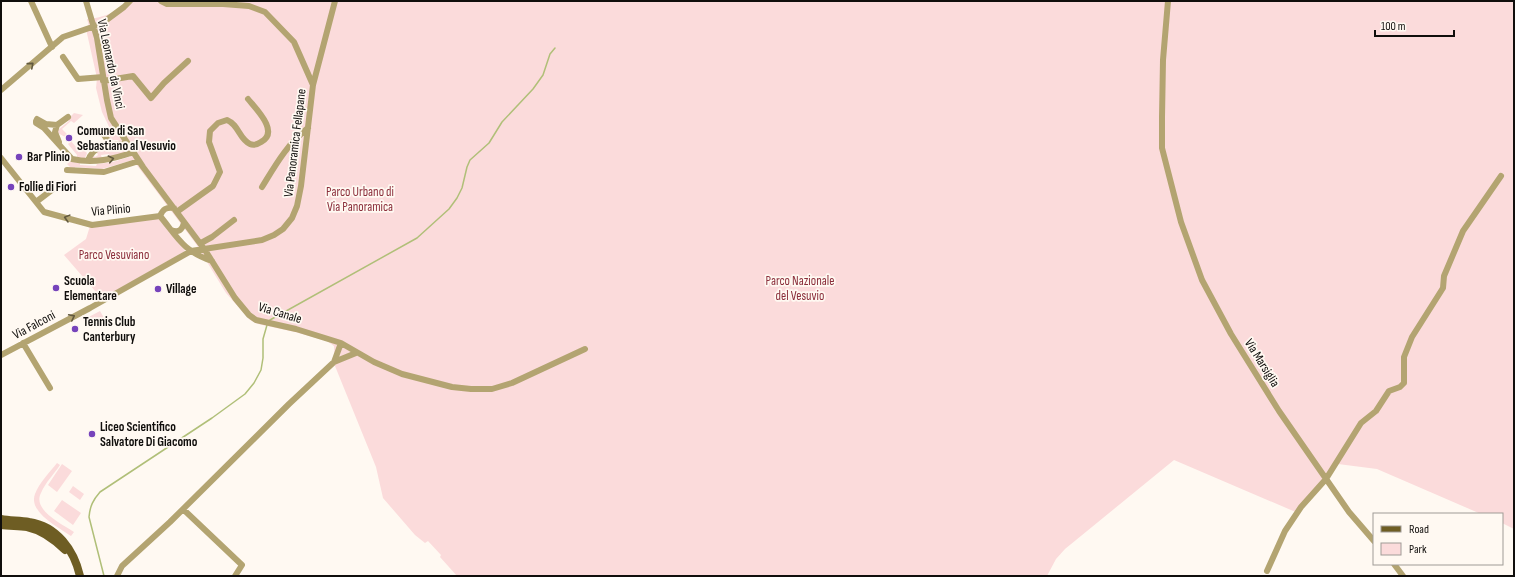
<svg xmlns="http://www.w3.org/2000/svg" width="1515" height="577" viewBox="0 0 1515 577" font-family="'Sofia Sans Condensed',sans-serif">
<rect width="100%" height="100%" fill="#fff9f2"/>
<path fill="#fbdbdb" d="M127,1H1514V529L1502,523V514H1481L1377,469L1338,464L1298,513L1174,460L1065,549L1056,559L1047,576H457L440,557L441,555L428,541L425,543L415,535L383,498L376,467L335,366L334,346L327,341L295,332L258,324L250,320L226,293L196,244L133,160L102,169L75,167V169H72L67,164L71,161L80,162V165L96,166L97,164L113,162L129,157L131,158L126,152L110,158L109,154L101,155L102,159H92L93,155L95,157L98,155L96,151L106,146V151H122L121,147H123L118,140H111L105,133L106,132L109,137L113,135L102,112L96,88L97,78L86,29L89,26L87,19C102,18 116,13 127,1Z
M74,113L83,115L74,123L71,121L62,129L68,135L65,137L58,133V130L69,121L68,119Z
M71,141L76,147L78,146L81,149L78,151V152L85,151L87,153L85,158L82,159L77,157V155L68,144Z
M159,217L185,251L102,299L64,255L86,239L90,226Z
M100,311L104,318L87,327L83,320Z
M57,463L60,465C54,474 45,483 41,493C32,510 62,524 74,532L71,536C58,527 28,512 35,494C39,483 50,472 57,463Z
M62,464L72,471L57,492L48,485Z
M73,486L84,494L80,500L69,492Z
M62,500L81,513L73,525L54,511Z"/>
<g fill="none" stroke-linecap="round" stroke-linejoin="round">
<path stroke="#b0bf78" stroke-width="1.5" d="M270,320L417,238L449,209L457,198L462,188L467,167L470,160L489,143L502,122L533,89L543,75L550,54L555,48
M104,576L89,517C90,506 93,500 100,492L212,418L245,394L254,383L261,370L263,358V339L267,325"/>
<path stroke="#b3a471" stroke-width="6" d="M31,1L52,47
M86,1L97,38L107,100L111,118L143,167L205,250L235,298L249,315L256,320L296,329L341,343L374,362L402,374L452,387L471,389H492L512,383L585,349
M161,1L167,4H223L249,6L265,12L294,42L313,85
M1168,1L1163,60L1162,117V148L1181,222L1202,280L1231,334L1279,411L1349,512L1374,541
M63,57L78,79L103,77
M103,81L133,76L151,98L164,83L188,61
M1,90L63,37L101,24L124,7L130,1
M68,117L57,125L46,124L37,119L36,121V123L44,128L72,159C94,164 113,159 134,152
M57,125L55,132L59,142
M102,132L111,145
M1,158L44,212L92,225L160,216
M88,161C93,143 113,145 128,144
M67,170L104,172L139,161
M262,187C275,166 287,144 308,128
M36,202L57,186
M178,211L213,186L220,172L209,142L210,131L218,123L227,120C239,125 239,139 250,144C254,146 258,144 261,142C280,132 256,109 248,99
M160,216C178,238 183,251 212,261
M160,216C163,209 166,207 174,208
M171,230C179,233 182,230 184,223
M201,243L212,237L234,220
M23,343L50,388
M1,355L90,308L191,251L262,240L274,235L283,229L292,218L297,206L301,186L313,85L335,1
M334,362L341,343
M183,509L242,565L235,576
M1394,564L1403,576
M1267,571L1285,531L1301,507L1326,479L1361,423L1376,411L1389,391L1400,387L1404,383V357L1412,337L1443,288L1444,276L1463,231L1501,176
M117,576L122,566L170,522L289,404L334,362L356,353"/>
<path stroke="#6e5d23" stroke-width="8" d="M1,519C10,521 20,520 29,522C57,526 74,550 80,576
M1,525C9,526 18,526 27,527C41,530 55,540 65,550"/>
</g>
<defs><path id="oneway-chevron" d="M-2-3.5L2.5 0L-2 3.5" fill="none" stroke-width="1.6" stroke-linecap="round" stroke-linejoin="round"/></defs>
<g stroke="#62593e">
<use href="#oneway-chevron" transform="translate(31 65) rotate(-41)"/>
<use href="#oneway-chevron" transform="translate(111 159) rotate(-12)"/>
<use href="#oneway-chevron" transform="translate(67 218) rotate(-165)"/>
<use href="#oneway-chevron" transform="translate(72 317) rotate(-27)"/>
</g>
<g fill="#7643bb" stroke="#fff9f2" stroke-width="1.5">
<circle cx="69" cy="138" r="4"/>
<circle cx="19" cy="157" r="4"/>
<circle cx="11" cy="187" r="4"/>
<circle cx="56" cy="288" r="4"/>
<circle cx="158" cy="289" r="4"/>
<circle cx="75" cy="329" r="4"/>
<circle cx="92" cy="434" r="4"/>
</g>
<g text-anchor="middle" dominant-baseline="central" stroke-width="3.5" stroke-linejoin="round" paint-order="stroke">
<g font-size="13" fill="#100e0c" stroke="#fff9f2">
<text transform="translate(111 64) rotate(78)">Via Leonardo da Vinci</text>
<text transform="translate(295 143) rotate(-83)">Via Panoramica Fellapane</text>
<text transform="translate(111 210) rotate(-5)">Via Plinio</text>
<text transform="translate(280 313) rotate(17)">Via Canale</text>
<text transform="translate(34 325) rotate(-28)">Via Falconi</text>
<text transform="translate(1262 363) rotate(58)">Via Marsiglia</text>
</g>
<g font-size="13" font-weight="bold" fill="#100e0c" stroke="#fff9f2" text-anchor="start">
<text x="77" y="131">Comune di San<tspan x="77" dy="15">Sebastiano al Vesuvio</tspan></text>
<text x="27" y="157">Bar Plinio</text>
<text x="19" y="187">Follie di Fiori</text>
<text x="64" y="281">Scuola<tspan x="64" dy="15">Elementare</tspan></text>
<text x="166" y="289">Village</text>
<text x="83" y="322">Tennis Club<tspan x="83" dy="15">Canterbury</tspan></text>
<text x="100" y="427">Liceo Scientifico<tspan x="100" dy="15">Salvatore Di Giacomo</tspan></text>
</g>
<g font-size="13" fill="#8b2d3a" stroke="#fff9f2">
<text x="360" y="192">Parco Urbano di<tspan x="360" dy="15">Via Panoramica</tspan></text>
<text x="114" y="255">Parco Vesuviano</text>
<text x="800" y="281">Parco Nazionale<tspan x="800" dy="15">del Vesuvio</tspan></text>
</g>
</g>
<rect width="1515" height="577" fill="none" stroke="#100e0c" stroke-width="4"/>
<rect x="1373" y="513" width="130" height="52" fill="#fff9f2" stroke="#9f9b96"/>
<rect x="1381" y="526" width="20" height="6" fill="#6e5d23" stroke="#9f9b96"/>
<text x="1409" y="533" font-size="12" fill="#100e0c">Road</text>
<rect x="1381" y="543" width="20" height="12" fill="#fbdbdb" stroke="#9f9b96"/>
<text x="1409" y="553" font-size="12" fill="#100e0c">Park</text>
<path d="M1375 30v6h79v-6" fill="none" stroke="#100e0c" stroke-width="2"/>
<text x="1381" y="30" font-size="12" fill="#100e0c" stroke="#fff9f2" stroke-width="3" paint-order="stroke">100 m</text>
</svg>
